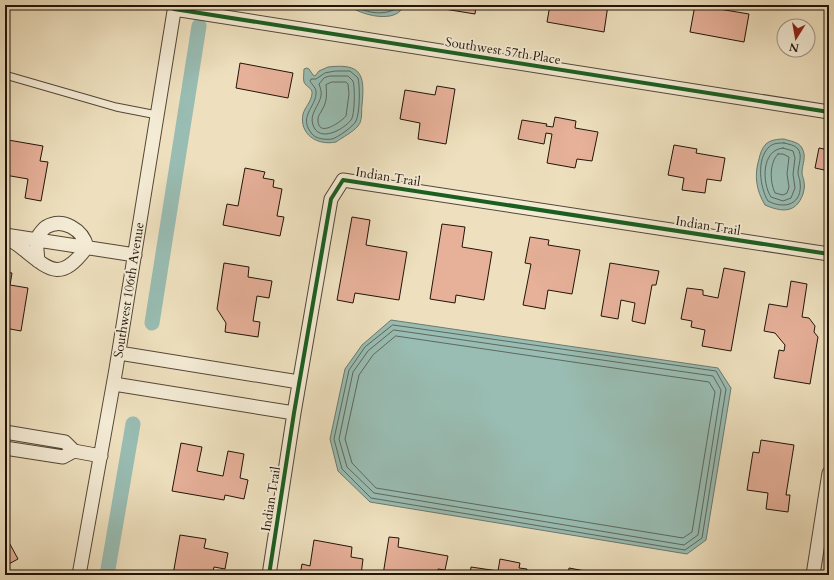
<svg xmlns="http://www.w3.org/2000/svg" width="834" height="580" viewBox="0 0 834 580" font-family="Cardo,serif">
<rect width="100%" height="100%" fill="#eee0be"/>
<filter id="stains"><feTurbulence type="fractalNoise" baseFrequency=".005" numOctaves="4"/><feColorMatrix values="0 0 0 0 .2 0 0 0 0 .09 0 0 0 0 .02 0 0 0 .5 -.17"/></filter>
<radialGradient id="worn" r=".72"><stop offset=".6" stop-color="#630" stop-opacity="0"/><stop offset="1" stop-color="#630" stop-opacity=".3"/></radialGradient>
<path fill="#99bdb3" stroke="#69796f" d="M348,5H404C397,25 360,15 348,5Z
M328,67C362,63 365,75 362,105C361,112 363,120 358,126C353,132 343,137 336,142C317,146 299,134 303,114C305,107 311,102 312,94C313,88 306,87 304,82C303,78 304,73 304,69L307,68L309,69L313,75L315,76L319,71Z
M784,139C790,141 799,142 802,148C807,157 802,164 802,173C802,176 804,179 804,182C805,186 804,190 803,194C796,214 781,212 765,205C756,190 754,175 759,159C760,154 762,148 766,144C770,140 778,139 784,139Z
M391,320L718,368L731,388L706,540L687,554L370,502L338,471L330,439L345,369L362,345Z"/>
<g fill="none" stroke-linecap="round" stroke-linejoin="round">
<path stroke="#5d685e" stroke-width="1" d="M354,5C365,14 390,17 400,5
M336,71H350L358,78C360,86 360,113 356,121C354,126 337,138 332,139C326,140 316,139 312,134C298,117 315,108 316,94C317,88 312,85 310,81L311,79H316L325,73Z
M330,76H348L353,81C355,87 355,115 351,120C343,130 319,143 313,125C309,114 319,106 321,96C322,92 320,87 319,84L324,78Z
M332,82H346L348,84L349,94L346,116C341,122 317,139 318,119C318,115 321,113 322,110C327,102 327,94 326,85Z
M784,143C788,144 795,145 798,149C803,156 798,165 798,173C798,176 800,179 800,182C803,204 785,210 768,201C760,188 756,159 769,147C773,143 779,143 784,143Z
M783,148L793,151L795,158L793,174L795,188L791,198L783,201L771,197C762,183 761,150 783,148Z
M778,154H783L789,157L787,174L789,187L787,193L783,195L775,193C770,182 769,163 778,154Z
M393,325L716,371L726,389L702,538L685,550L371,498L342,469L334,439L349,370L365,347Z
M394,330L713,376L721,390L698,535L684,545L374,493L347,467L339,439L353,372L368,351Z
M396,336L709,382L715,392L692,532L683,538L376,488L352,463L345,439L359,375L373,355Z"/>
<path stroke="#99bdb3" stroke-width="15" d="M152,323L199,26
M107,575L133,424"/>
</g>
<path fill="#e6b099" stroke="#211408" d="M433,5H484V7L476,6L475,14L432,7Z
M550,5H608L604,32L547,22Z
M695,5L749,14L744,42L690,32Z
M240,63L293,73L288,98L236,88Z
M437,86L455,89L446,144L418,139L420,123L400,119L405,90L435,95Z
M555,117L576,121L575,128L598,132L592,161L577,159L575,168L547,163L552,134L546,133L544,144L518,139L522,120L547,124L546,126L553,127Z
M8,140L43,146L40,161L48,162L41,201L25,198L28,179L5,175V160Z
M674,145L697,149L696,153L725,158L721,181L707,179L705,193L682,190L684,178L668,175Z
M819,148L829,150V171L815,168Z
M245,168L265,172L263,178L274,180L273,187L282,189L277,216L284,217L280,236L223,225L227,204L238,206Z
M352,217L370,220L366,245L407,252L399,300L355,293L353,303L337,300Z
M442,224L465,227L462,247L492,252L484,300L456,295L455,303L430,299Z
M530,237L549,240L548,245L580,250L572,294L548,290L545,309L523,305L531,264L525,263Z
M224,263L249,267L248,277L272,281L269,298L257,296L253,321L260,322L258,337L225,332L226,323L217,309Z
M610,263L659,271L656,285H652L645,324L632,321L635,303L621,300L618,319L601,316Z
M724,268L745,272L731,351L702,346L705,330L691,327L692,321L681,319L687,288L703,290V295L718,298Z
M5,272L12,273L10,285L28,288L21,331L5,328Z
M791,281L807,284L802,317L809,318L815,326L814,332L818,337L810,384L774,378L779,350L784,351L785,345L775,333L764,331L769,304L787,307Z
M761,440L794,445L786,495H790L788,512L766,509L768,493L747,490L753,452L759,453Z
M181,443L202,447L197,471L223,476L228,451L244,454L240,478L248,480L244,499L225,495L224,500L172,491Z
M5,535L18,559L5,566Z
M180,535L206,539L204,548L228,553L225,569L214,567L212,575H173Z
M389,537L399,538L398,547L448,556L445,570L438,569L437,575H383Z
M314,540L352,547L351,557L363,559L361,575H300L302,564L310,566Z
M500,559L520,563L519,568L527,569L526,575H470L471,567L498,571Z
M569,568L602,574V575H568Z"/>
<g fill="none" stroke-linecap="round" stroke-linejoin="round">
<defs>
<path id="service" d="M5,75L116,107L157,115"/>
<path id="minor" d="M174,9L829,112
M5,235L135,255
M5,237C9,240 14,242 18,245C48,268 59,285 87,247C83,230 63,217 46,227C42,230 39,235 36,239L38,261
M119,353L299,382
M114,384L294,413
M5,432L65,442L74,451L101,456
M5,448L63,457L74,451
M79,575L116,369L175,5
M269,575L294,413L331,199L343,180L829,254
M813,575L829,473"/>
</defs>
<use href="#service" stroke="#544736" stroke-width="9"/>
<use href="#minor" stroke="#544736" stroke-width="15"/>
<use href="#service" stroke="#f4ebd5" stroke-width="7"/>
<use href="#minor" stroke="#f4ebd5" stroke-width="13"/>
<defs>
<path id="cycleway" d="M174,9L829,112
M269,575L294,413L331,199L343,180L829,254"/>
</defs>
<use href="#cycleway" stroke="#f4ebd5" stroke-width="6"/>
<use href="#cycleway" stroke="#1b5e20" stroke-width="4"/>
</g>
<g text-anchor="middle" dominant-baseline="central" stroke-width="3.5" stroke-linejoin="round" paint-order="stroke">
<g font-size="13" fill="#211408" stroke="#f4ebd5">
<text transform="translate(503 51) rotate(9)">Southwest 57th Place</text>
<text transform="translate(388 177) rotate(9)">Indian Trail</text>
<text transform="translate(708 226) rotate(9)">Indian Trail</text>
<text transform="translate(129 290) rotate(-81)">Southwest 106th Avenue</text>
<text transform="translate(271 499) rotate(-81)">Indian Trail</text>
</g>
</g>
<rect width="834" height="580" fill="none" stroke="#eee0be" stroke-width="20"/>
<rect x="6" y="6" width="822" height="568" fill="none" stroke="#211408" stroke-width="2"/>
<rect x="10" y="10" width="814" height="560" fill="none" stroke="#211408"/>
<g transform="translate(796 38) rotate(191)"><circle r="19" fill="#f4ebd5" stroke="#a09583"/>
<path d="M0-3L7 15L0 10L-7 15Z" fill="#8f2418"/>
<text y="-6" font-size="11" font-weight="bold" text-anchor="middle" fill="#211408">N</text>
</g>
<rect width="100%" height="100%" filter="url(#stains)"/>
<rect width="100%" height="100%" fill="url(#worn)"/>
</svg>
